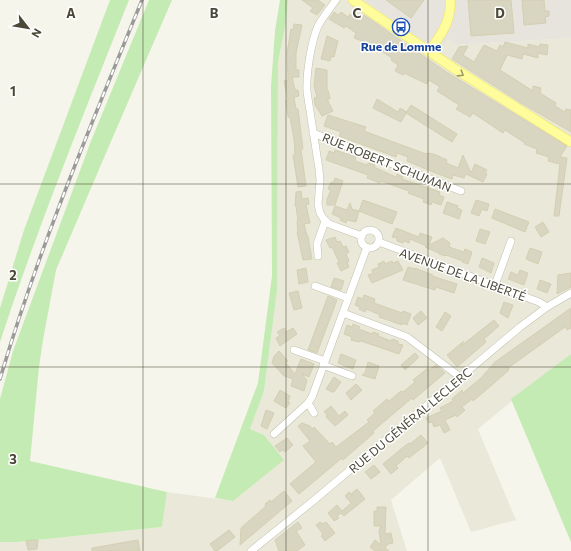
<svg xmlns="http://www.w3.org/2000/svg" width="571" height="551" viewBox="0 0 571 551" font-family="Commissioner,sans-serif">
<rect width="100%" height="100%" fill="#f6f5eb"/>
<path fill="#eae9d9" d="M288,0H364L423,41L441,50L448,39L456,45L571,38V542L512,401L478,429L516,520L471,532L440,458L391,500L407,551H0V542H17L162,527L167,492L233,501L264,435L250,429L264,391L277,291L278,62L286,22Z"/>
<path fill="#e6e4dc" d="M364,0H571V38L456,45L448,39L441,50L423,41Z"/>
<path fill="#c4ebb3" d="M110,0H129C84,113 38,226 0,342V308L24,230Z
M149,0H172L106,153L56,270L43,340L39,367L30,461L167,492L162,527L17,542H0V399L13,351L91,141Z
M280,0H288L286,22L278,62L277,291L264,391L250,429L264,435L284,460L233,501L215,498L258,383L272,276L271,86L275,31Z
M571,354V542L511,399Z"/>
<path fill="#d8d5c0" stroke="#d4cfb2" d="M302,0H318L325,5L317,15L310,11L313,8Z
M386,0H424L411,18Z
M468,0H511L514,33L471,36Z
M522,0H544L545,11H549V16L545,17L546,23L524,25Z
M334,12L338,15L341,12L348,17L350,14L361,22L364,15L445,71L567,146L560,157L567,158L559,216H554L560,164L548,161L549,157L536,153L537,149L524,144L525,143L505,130L503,133L473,113L470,117L456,109L459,105L437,91L440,87L429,80L427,84L404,73L403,75L395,71L398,65L391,60L392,58L377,48L376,50L369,46L370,44L354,38L356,33L346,26L344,28L329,19Z
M294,24L302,25L296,53V70H299V77H292L295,90H298L299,96L294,97L296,109H298L303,149L301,150L306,186L298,187L293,155H295L294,139L290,117H288L286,100H288L284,81L288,80L287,53L291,29L293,30Z
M327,36L338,41L334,57H331L330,61L321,59Z
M505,42L528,48V44L539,47L540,44L548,45L547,55L538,53V58L523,54L522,59L507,55L500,70L533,91V86L541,88L540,93L556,103L555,106L565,112L566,109L571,110V132L521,103L452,59L459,47L468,46L463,55L474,62L484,45L497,51L500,45L503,47Z
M316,68L327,70V90H328L330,99H327L333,111L322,116L315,105L314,98L317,97L314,86Z
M377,99L398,112L400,108L407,112L401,122L373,108Z
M411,105L457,134L452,142L406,113Z
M328,115L366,127L364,131L415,150L426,154L429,153L436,155L447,160L446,163L458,168L463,155L471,173L475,164L487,170L485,173L487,174L483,182L466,174L464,178L453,175L452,179L438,174L407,161L408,157L397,153L396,157L339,136L341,132L324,126Z
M335,150L356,157L355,161L367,165L368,163L375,165L374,167L387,173L396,177L397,174L403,177L402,179L440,192L439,195L444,197L441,205L432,202L431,205L423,202L424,199L408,193L409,191L381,181L380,183L367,178L368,175L326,160L329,151L334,153Z
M335,178L343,181L335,205H327V199L331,190L328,189L331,182L333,183Z
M301,191L302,199L308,198L309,204L306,205L310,223L304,224L307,236H308L312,259L303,260L297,232H298L297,221H298L296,206H295L296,192Z
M363,200L397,212L392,224L359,211L356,222L347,220L346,223L340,220L341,218L332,214L335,206L347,210L350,203L352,209L359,211Z
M476,200L489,204L487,211L482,209L479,216L471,213Z
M447,202L458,206L457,208L462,210L459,219L443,213Z
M495,209L529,222L525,232L492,218Z
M543,222L549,232L541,237L535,227Z
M396,228L419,237L420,233L432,237L429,245L443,238L450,243L449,247L464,252L465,249L472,252L468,264L462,262L463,261L446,255L445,256L439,254V253L425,247L427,246L410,239L409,243L404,241L403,243L397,241V238L392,237Z
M480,229L490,232L485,244L476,241Z
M335,237L337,242L340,241L343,247L346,246L349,252L346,254L349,261L347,262L349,267L341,271L337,263L339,262L332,247L330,248L326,240Z
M530,248L542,252L538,264L526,259Z
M482,258L494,263L491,273L479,267Z
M384,261L385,264L392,261L393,263L398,261L403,270L372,283L368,275L373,273L372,270L379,267L378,264Z
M408,267L415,269V268L433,275L432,276L457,284L454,293L436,287L435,290L403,280Z
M306,268L308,282L299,284L297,270Z
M520,270L528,273L524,285L508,279L511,272L518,275Z
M571,273V287L557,294L558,275Z
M334,278L344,281L341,290L331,287Z
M540,280L551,284L547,293L537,289Z
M298,291L302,308L294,310L289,293Z
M364,295L375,299L374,303L402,313L403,311L411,314L407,325L403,323L402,325L379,317L380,315L371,311L366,309L365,312L359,309L360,307L355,305L358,297L363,299Z
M328,296L337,300L317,353L308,350Z
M504,302L513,305L508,318L500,313Z
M571,308V328L567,330L565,327L508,368L509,370L486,390L473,401L472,399L462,407L465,410L457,417L456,415L445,420L450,430L444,433L440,425L434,427L432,422L429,423L426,418L442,411L440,408L453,401L452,399L462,390L463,393L481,378L495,362Z
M421,311L427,318L418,325L413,318Z
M445,312L451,316L442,331L436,327Z
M494,320L499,326L484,339L486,342L457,367L447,355L464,341L461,346Z
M353,324L360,327L359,329L372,334L373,332L379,334L378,336L391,341L392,339L398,341V344L403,345L399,354L361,341L359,342L351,340L352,337L344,334L347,325L352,327Z
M284,328L286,332L293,328L297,334L280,346L276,338L280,336L277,332Z
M279,351L288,361L286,363L295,374L301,359L314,364L309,377L302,374L307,380L304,391L291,386L293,379L284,376L272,363L274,356Z
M415,353L418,356V358L405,370L401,365Z
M341,354L356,360L353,369L338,363Z
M368,362L379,366L375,379L362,375L365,373Z
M436,365L445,373L413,400L412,398L373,431L374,433L343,460L342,458L299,494L290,484L316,462L303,446L310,441L298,426L302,423L310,426L312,429L314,427L330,444L332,442L336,447L369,422L367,420L375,413L373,411L387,399L389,401L401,391L403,392L415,382L413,380L428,368L429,370Z
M334,377L341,382L334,392H332L326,389Z
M356,384L362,390L351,400L346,393Z
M280,390L290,396L288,402L290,403L286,408L274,401Z
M331,406L339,416L345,411L348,415L335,426L326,417L327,415L324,412Z
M266,410L274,413L267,429L261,426Z
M421,435L428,443L409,458L407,456L396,466L398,468L391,474L383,464L406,445L409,443L410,444Z
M287,438L293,445L285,452L282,450L280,452L275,446Z
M374,465L380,472L371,479L365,472Z
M357,489L365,499L344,516L341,513L337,516L339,518L334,521L328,513L337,505L342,511L351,503L345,496L349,492L351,494Z
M284,491L292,501L240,545L241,528L266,506L265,504L270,500L271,502Z
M377,507H386L385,534L391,533L393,543L388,544L385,548L389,551H375L370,547L375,540L381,545L379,531L381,526H374V511H377Z
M298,522L302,528L296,531L305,545L297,551H279L275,540Z
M320,522L323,524L326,522L335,533L325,541L321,536L323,534L316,525Z
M229,530L235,537L217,551H215L210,544Z
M34,540H38L37,549L28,550L26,541Z
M138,540L140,551H92V548Z"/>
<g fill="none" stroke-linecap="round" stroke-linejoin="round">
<defs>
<path id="minor" d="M336,0C330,8 323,17 318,26C311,42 306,74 307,92L319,169L320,181L318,204L320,213L323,218L329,224L362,236
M313,133L461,191
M361 239a9 9 0 1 1 18 0a9 9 0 1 1-18 0Z
M379,242L539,302L547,307
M318,256L317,244L325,221
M495,285L511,241
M315,286L348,298
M343,313L407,337L460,377
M294,350L325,361
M323,365L352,376
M308,403L314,413
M274,434L308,403L312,397L367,247
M251,551L313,501L520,327L547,307L571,293"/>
<path id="major" d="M353,0L455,69L571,142
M429,52C440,36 452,21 450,0"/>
</defs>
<use href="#minor" stroke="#c2c0ad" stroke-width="8"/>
<use href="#major" stroke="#eae365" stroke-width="10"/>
<use href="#minor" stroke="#fff" stroke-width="7"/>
<use href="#major" stroke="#fffc9b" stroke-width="9"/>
<defs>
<path id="rail" d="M0,379C38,250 91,125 142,0"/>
</defs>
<use href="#rail" stroke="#9a9a9a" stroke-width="3.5"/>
<use href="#rail" stroke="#fff" stroke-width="2" stroke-dasharray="6" stroke-linecap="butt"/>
</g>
<defs><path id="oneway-chevron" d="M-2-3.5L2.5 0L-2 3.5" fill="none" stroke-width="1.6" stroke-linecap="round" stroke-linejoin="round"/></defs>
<use stroke="#9c9965" href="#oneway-chevron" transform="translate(461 74) rotate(32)"/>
<path fill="none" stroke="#4b4838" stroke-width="1" stroke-opacity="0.55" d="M143,0V551M286,0V551M428,0V551M0,184H571M0,367H571"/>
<defs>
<symbol id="bus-ring" viewBox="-11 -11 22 22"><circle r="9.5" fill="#fff" stroke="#1a4fb4" stroke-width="1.5"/><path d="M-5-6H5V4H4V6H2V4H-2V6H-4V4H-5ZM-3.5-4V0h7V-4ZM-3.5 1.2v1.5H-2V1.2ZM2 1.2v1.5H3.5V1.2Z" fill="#1a4fb4"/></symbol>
</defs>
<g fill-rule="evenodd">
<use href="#bus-ring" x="391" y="17" width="20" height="20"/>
</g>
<g text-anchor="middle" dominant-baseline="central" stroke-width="3" stroke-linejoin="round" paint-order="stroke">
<g font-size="12" font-weight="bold" fill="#164399" stroke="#fff">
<text x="401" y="46">Rue de Lomme</text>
</g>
<g font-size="12" fill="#4b4838" stroke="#fff">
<text transform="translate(387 162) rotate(22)">RUE ROBERT SCHUMAN</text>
<text transform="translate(463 274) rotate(20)">AVENUE DE LA LIBERTÉ</text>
<text transform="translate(410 420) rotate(-40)">RUE DU GÉNÉRAL LECLERC</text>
</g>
</g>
<g font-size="13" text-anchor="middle" font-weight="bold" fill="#4b4838" stroke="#fff" stroke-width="3" stroke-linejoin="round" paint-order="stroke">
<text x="71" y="18">A</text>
<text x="214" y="18">B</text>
<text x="357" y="18">C</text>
<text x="500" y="18">D</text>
<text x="13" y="96">1</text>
<text x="13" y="280">2</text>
<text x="13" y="464">3</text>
</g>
<g transform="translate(28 28) rotate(121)" stroke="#ffffff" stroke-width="3" paint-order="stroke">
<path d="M0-3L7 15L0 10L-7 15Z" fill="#4b4838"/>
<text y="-6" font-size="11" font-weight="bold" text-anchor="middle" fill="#4b4838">N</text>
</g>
</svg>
